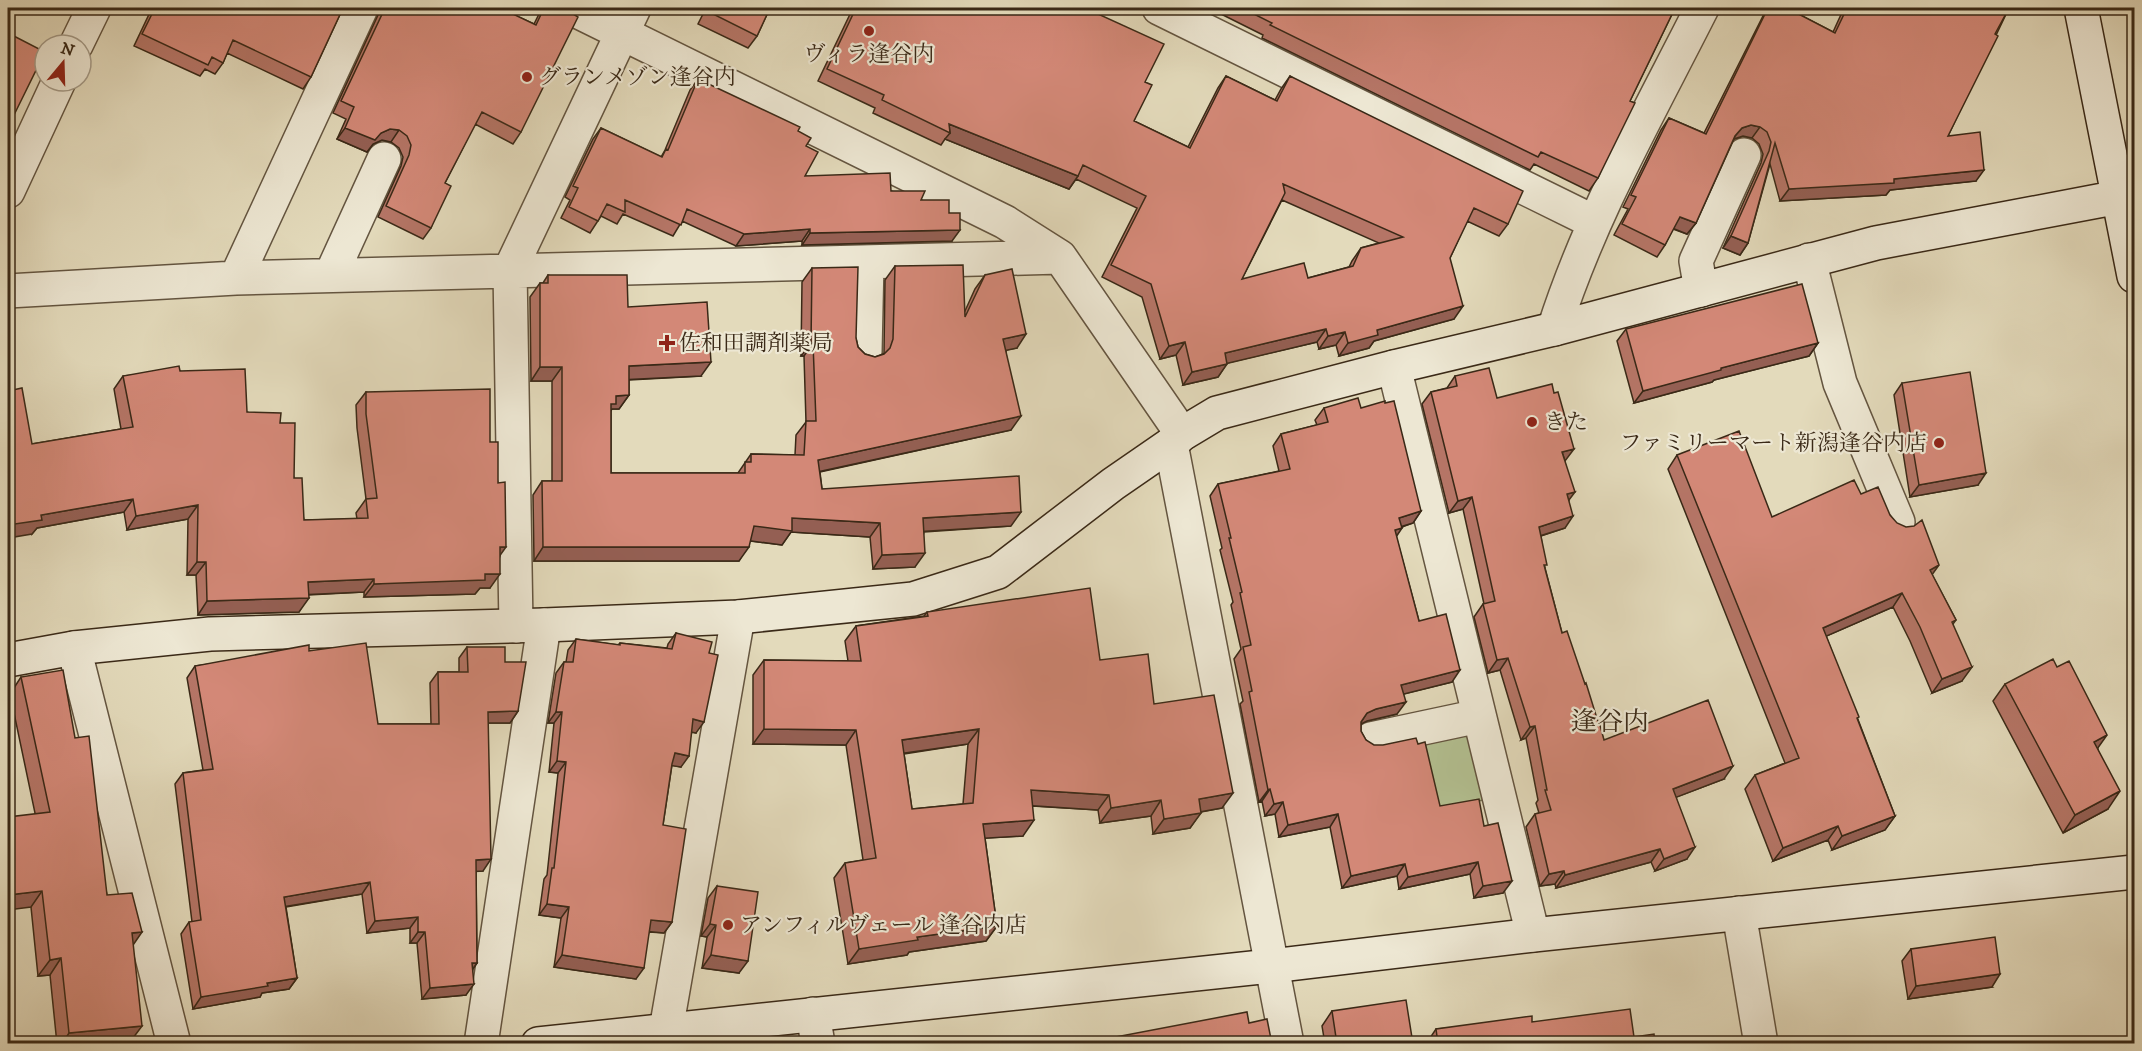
<svg xmlns="http://www.w3.org/2000/svg" width="2142" height="1051" viewBox="0 0 2142 1051" font-family="'IM FELL DW Pica','Noto Serif JP',serif">
<rect width="100%" height="100%" fill="#e3dabb"/>
<filter id="stains"><feTurbulence type="fractalNoise" baseFrequency=".00333" numOctaves="4"/><feColorMatrix values="0 0 0 0 .2 0 0 0 0 .09 0 0 0 0 .02 0 0 0 .5 -.17"/></filter>
<radialGradient id="worn" r=".72"><stop offset=".6" stop-color="#630" stop-opacity="0"/><stop offset="1" stop-color="#630" stop-opacity=".3"/></radialGradient>
<path fill="#b3c091" stroke="#767454" stroke-width="1.5" d="M1479,718L1498,797L1435,810L1416,733Z"/>
<g fill="none" stroke-linecap="round" stroke-linejoin="round">
<defs>
<path id="street" d="M571,8L1005,222L1060,257L1182,434
M1159,8L1594,222
M76,45L94,8
M8,191L59,81
M1809,260L1840,383L1898,522
M331,275L384,159
M236,278L361,8
M1701,290L1696,261L1744,155
M8,291L236,278L1060,257
M1554,329C1590,216 1649,113 1702,8
M865,352L867,262
M1394,367L1533,935
M1171,444L1287,1044
M516,626L510,270L634,8
M74,648L174,1044
M1371,739L1479,716
M1739,913L1761,1044
M813,1014L818,1044
M666,1030L738,617
M481,1044L544,625"/>
<path id="secondary" d="M2081,8L2134,276
M8,660L74,648L210,634L544,625L738,617L913,599L998,572L1113,484L1171,444L1182,434L1217,413L1394,367L1554,329L1876,243L2119,197H2134
M538,1044L1271,966L1533,935L2134,872"/>
</defs>
<use href="#street" stroke="#645540" stroke-width="36"/>
<use href="#secondary" stroke="#3a2917" stroke-width="36"/>
<use href="#street" stroke="#ede7d3" stroke-width="33"/>
<use href="#secondary" stroke="#ede7d3" stroke-width="33"/>
</g>
<path fill="#b57566" stroke="#3a2917" stroke-width="1.5" fill-rule="evenodd" d="M152,8H343L311,77L303,89L227,53L223,63L215,74L205,69L200,76L134,46Z
M380,8H500L534,24L542,8H564L521,132L513,144L475,124L445,183L431,228L423,239L378,217L401,166L403,157L399,148L391,142L382,140L373,144L367,152L337,139L346,119L333,113L378,15Z
M706,8H770L757,36L748,48L698,24Z
M853,8H1048L1059,13L1063,8H1085L1145,82L1134,121L1188,147L1218,88L1226,76L1275,100L1281,89L1290,76L1508,224L1499,236L1467,221L1450,258L1454,319L1374,341L1369,348L1339,356L1336,345L1319,349L1317,342L1227,363L1218,377L1183,385L1176,355L1160,359L1142,297L1102,277L1137,208L1076,179L1069,189L945,139L941,145L873,113L875,108L818,81ZM1282,200L1379,243L1361,248L1352,261L1349,267L1308,278L1242,279Z
M1209,8H1675L1630,101L1598,178L1589,191L1534,164L1530,170L1262,38L1263,35Z
M1767,8H1787L1833,32L1844,8H2009L1948,136L1976,181L1890,190L1886,195L1780,201L1770,164L1748,243L1740,255L1723,248L1761,163L1763,154L1759,144L1752,138L1743,136L1734,139L1696,223L1687,234L1673,229L1665,245L1657,257L1614,235L1628,209L1623,207L1661,130L1669,118L1704,133Z
M8,33L13,117L8,124Z
M698,79L798,131L806,146L805,176L891,191L921,200L949,213L952,241L802,245V241L736,246L682,221L673,236L623,214L617,224L601,216L590,233L561,218L570,200L565,197L593,139L601,128L661,157L665,150L690,90Z
M895,266L965,311L975,289L985,275L1017,348L1006,350L1011,430L820,472L822,489L1011,526L924,532L915,567L873,569L870,537L791,532L782,545L750,541L739,561H534L533,495L542,481H552V381H531L530,297L540,283H543L548,275L628,307L701,376L629,380V395L619,409H612L611,410V473H738L751,454L795,455L796,435L806,422L804,356H801L802,282L812,268L856,338L858,347L865,354L875,357L883,354L884,353L885,280Z
M1626,329L1818,343L1809,356L1714,380L1712,382L1634,403L1617,341Z
M180,371L247,412L280,423L294,478L304,520L357,519L356,513L366,499L357,428L356,405L366,392L490,442L498,483L500,556L490,588H480L475,594L364,597V592L308,595L299,612L198,615L196,575H187L188,519L127,530L124,512L37,528L32,534V444L121,429L114,389L123,376Z
M1455,376L1497,398L1565,461L1569,500L1565,528L1541,536L1545,568L1562,633L1604,740L1724,779L1676,797L1687,859L1655,871L1651,862L1556,888L1555,884L1540,886L1526,827L1535,814L1539,813L1536,803L1538,800L1526,738L1521,740L1500,670L1488,673L1474,617L1483,604H1484L1463,509L1449,513L1422,404L1431,392L1447,388Z
M1902,383L1978,485L1910,497L1894,395Z
M1324,408H1361L1421,511L1413,523L1402,527L1396,536L1419,621L1452,682L1403,694L1397,714L1367,721L1361,723V731L1366,740L1440,806L1484,826L1503,893L1474,898L1470,874L1399,889L1397,876L1342,888L1330,827L1279,837L1275,814L1265,816L1262,801L1259,802L1240,704L1243,701L1234,659L1241,649L1231,605L1233,602L1220,550L1222,548L1210,496L1218,484L1279,471L1273,446L1281,434L1317,425L1315,420Z
M1677,455L1772,517L1861,494L1890,515L1932,575L1956,620L1953,624L1962,681L1932,693L1910,641L1893,607L1826,636L1895,816L1885,830L1832,850L1828,840L1773,861L1745,789L1755,775L1785,763L1668,469Z
M927,612L1100,660L1154,704L1222,808L1201,812L1190,828L1153,834L1151,816L1100,823L1098,810L1032,806L1023,836L985,838L997,926L986,941L909,952L907,955L848,964L834,878L845,863L863,860L846,745L753,744V675L764,660L848,661L845,641L856,626L924,616ZM968,744L963,804L912,809L904,754Z
M676,633L709,653L696,733L692,732L681,767L672,765L663,825L672,922L664,933L649,932L636,979L554,967L561,918L539,915L544,879L547,875L558,773L549,772L554,723H548L556,673L564,662H566L568,650L576,639L618,645L620,643L667,648L668,644Z
M467,647L505,662L518,711L510,723H488L483,871H476L477,963L473,969L466,995L422,999L417,943H410V928L367,933L362,894L286,907L297,978L289,989L262,993L260,997L193,1009L181,934L189,922H192L175,784L183,773L203,770L187,678L195,666L309,651L378,724H431L430,683L438,672H459V658Z
M21,677L75,738L107,895L133,945L130,1042L119,1044H57L50,975L38,976L31,907L35,813L10,694Z
M2005,684L2098,749L2108,809L2063,833L1993,701Z
M717,886L739,973L702,968L707,937L701,936L708,898Z
M1911,949L1992,987L1908,999L1902,961Z
M1332,1011L1413,1044H1325L1322,1026Z
M1532,1022L1634,1037L1655,1044H1426L1436,1029Z"/>
<path fill="#945f53" stroke="#3a2917" stroke-width="1.5" d="M949,124L1078,176L1069,189L945,139L950,133Z
M1751,125L1760,127L1752,138L1743,136L1734,139L1735,136L1742,128Z
M345,128L381,133L390,129L399,130L391,142L382,140L373,144L367,152L337,139Z
M1984,170L1976,181L1890,190L1886,195L1780,201L1789,189Z
M1680,217L1696,223L1687,234L1672,228Z
M810,229L802,241L736,246L744,234Z
M960,230L952,241L802,245L810,233Z
M1731,236L1748,243L1740,255L1723,248Z
M1463,306L1454,319L1374,341L1369,348L1339,356L1348,343L1377,330Z
M1326,329L1317,342L1216,366L1225,353Z
M1345,332L1336,345L1319,349L1328,336Z
M1026,334L1017,348L994,353L1003,339Z
M1185,342L1176,355L1160,359L1169,346Z
M811,343H813L804,356H801Z
M1818,343L1809,356L1714,380L1712,382L1634,403L1643,391L1721,368Z
M711,362L701,376L619,380L629,366Z
M1227,364L1218,377L1183,385L1192,372Z
M540,367H562L552,381H531Z
M629,395L619,409H612L606,418H602L616,396Z
M1021,416L1011,430L808,474L818,460Z
M1574,449L1565,461L1562,452Z
M1986,473L1978,485L1910,497L1919,485Z
M1575,492L1566,504L1567,494Z
M1472,497L1463,509L1449,513L1458,501Z
M133,499L124,512L37,528L32,534L8,538V525L41,515Z
M198,505L188,519L127,530L136,516Z
M1421,511L1413,523L1390,530L1399,518Z
M1021,512L1011,526L913,532L923,518Z
M1573,516L1565,528L1530,539L1539,527Z
M792,518L880,523L870,537L791,532L782,545L744,540L754,526Z
M1402,528L1394,540L1395,530Z
M500,547H506L496,561Z
M543,547H749L739,561H534Z
M925,553L915,567L873,569L882,555Z
M197,562H206L196,575H187Z
M1939,565L1929,579L1930,570Z
M485,574H500L490,588H480L475,594L364,597L374,584Z
M374,579L364,592L298,595L308,582Z
M1902,593L1893,607L1813,642L1823,628Z
M309,598L299,612L198,615L207,601Z
M1508,658L1500,670L1488,673L1497,660Z
M1972,667L1962,681L1932,693L1942,679Z
M1460,670L1452,682L1392,697L1401,685Z
M1406,702L1397,714L1367,721L1359,725L1367,713L1376,709Z
M518,711L510,723H480L488,712Z
M556,712H562L554,723H548Z
M693,719L704,722L696,733L685,731Z
M1535,726L1526,738L1521,740L1530,727Z
M764,729L856,730L846,745L753,744Z
M979,729L968,744L891,755L902,740Z
M2107,735L2095,752L2094,742Z
M675,753L689,756L681,767L667,765Z
M557,761L566,762L558,773L549,772Z
M1733,766L1724,779L1664,802L1673,789Z
M1270,789L1262,801L1259,802L1268,790Z
M1031,790L1109,795L1098,810L1021,805Z
M2120,791L2108,809L2063,833L2075,815Z
M1233,793L1222,808L1188,814L1199,799Z
M1161,800L1151,816L1100,823L1111,808Z
M1283,802L1275,814L1265,816L1274,804Z
M1201,813L1190,828L1153,834L1164,819Z
M1338,814L1330,827L1279,837L1288,825Z
M1895,816L1885,830L1832,850L1842,836Z
M1034,820L1023,836L972,839L983,824Z
M1838,826L1828,840L1773,861L1783,848Z
M1695,847L1687,859L1655,871L1664,859Z
M1660,849L1651,862L1556,888L1565,875Z
M491,859L483,871L468,872L476,860Z
M1478,862L1470,874L1399,889L1408,877Z
M1405,864L1397,876L1342,888L1351,876Z
M1564,871L1555,884L1540,886L1549,874Z
M1512,881L1503,893L1474,898L1483,886Z
M370,882L362,894L276,908L284,897Z
M42,891L31,907L8,910V895Z
M547,904L569,907L561,918L539,915Z
M418,917L410,928L367,933L375,921Z
M651,920L672,922L664,933L643,931Z
M710,924L716,925L707,937L701,936Z
M997,926L986,941L909,952L907,955L848,964L859,949L917,937Z
M142,932L131,948L132,933Z
M418,932H425L417,943H410Z
M562,955L644,968L636,979L554,967Z
M711,955L748,961L739,973L702,968Z
M61,958L50,975L38,976L50,960Z
M472,963H477L469,974Z
M2000,974L1992,987L1908,999L1916,986Z
M297,978L289,989L262,993L260,997L193,1009L201,997L267,983Z
M474,984L466,995L422,999L430,988Z
M142,1026L130,1042L119,1044H62L69,1033Z"/>
<path fill="#d38877" stroke="#3a2917" stroke-width="1.5" fill-rule="evenodd" d="M155,8H343L311,77L233,40L223,63L212,57L208,65L142,34Z
M385,8H500L536,25L544,8H564L578,17L521,132L482,112L445,183L451,186L431,228L386,206L409,155L411,145L407,136L399,130L390,129L381,133L375,140L345,128L354,107L341,101Z
M709,8H770L757,36L707,11Z
M856,8H1048L1061,14L1064,8H1085L1164,44L1145,82L1152,85L1134,121L1190,148L1226,76L1277,101L1290,76L1523,191L1508,224L1474,208L1450,258L1463,306L1377,330L1378,335L1348,343L1345,332L1328,336L1326,329L1225,353L1227,364L1192,372L1185,342L1169,346L1151,284L1111,265L1146,196L1083,165L1078,176L949,124L950,133L882,100L884,95L827,69ZM1283,184L1403,237L1361,248L1353,266L1308,278L1304,263L1242,279L1285,193Z
M1242,8H1675L1630,101L1635,103L1598,178L1541,152L1538,157L1270,25L1272,23Z
M1768,8H1787L1835,33L1847,8H2009L1995,34L1998,36L1948,136L1980,132L1984,170L1894,179V183L1789,189L1775,143L1748,243L1731,236L1769,151L1771,142L1767,132L1760,127L1751,125L1742,128L1735,136L1696,223L1680,217L1665,245L1622,224L1636,197L1631,195L1669,118L1706,134Z
M8,33L45,52L13,117L8,114Z
M698,79L800,127L798,131L811,138L806,146L818,152L805,176L890,173L891,191H925L921,200H949V213H960V230L810,233V229L744,234L687,209L681,225L625,200V212L607,204L598,221L569,207L578,188L573,186L601,128L662,157L666,149L668,150Z
M963,265L965,317L985,275L1012,269L1026,334L1003,339L1021,416L818,460L822,489L1019,476L1021,512L923,518L925,553L882,555L880,523L792,518V531L754,526L749,547H543L542,481H562V367H540V283H548V275H627L628,307L707,302L711,362L629,366V395L616,396V404H611V473H745V462H751V454L804,455L806,421H816L813,343H811L812,268L858,267L856,338L858,347L865,354L875,357L884,354L890,348L893,339L895,266Z
M1802,284L1818,343L1721,368V370L1643,391L1626,329Z
M179,366L180,371L245,369L247,412L281,413L280,423H295L294,478H302L304,520L368,518L366,499L377,498L366,414V392L490,389V442H498V483L505,482L506,547H500V574H485V580L374,584V579L308,582L309,598L207,601L206,562H197L198,505L136,516L133,499L41,515L42,520L8,525V391L22,388L32,444L133,427L123,376Z
M1489,368L1497,398L1552,384L1554,393L1558,392L1574,449L1562,452L1575,492L1567,494L1573,516L1539,527L1547,565H1544L1562,633L1567,631L1585,684L1586,683L1599,725H1600L1604,740L1708,700L1733,766L1673,789L1695,847L1664,859L1660,849L1565,875L1564,871L1549,874L1535,814L1551,810L1545,790H1547L1535,726L1530,727L1508,658L1497,660L1483,604L1495,601L1472,497L1458,501L1431,392L1457,386L1455,376Z
M1970,372L1986,473L1919,485L1902,383Z
M1358,398L1361,408L1385,401V403L1394,401L1421,511L1399,518L1402,528L1395,530L1419,621L1446,614L1460,670L1401,685L1406,702L1376,709L1367,713L1361,722V731L1366,740L1374,745H1383L1416,738L1418,744L1425,742L1440,806L1479,799L1484,826L1498,823L1512,881L1483,886L1478,862L1408,877L1405,864L1351,876L1338,814L1288,825L1283,802L1274,804L1270,789L1268,790L1249,692L1252,691L1243,647L1251,645L1240,593L1242,592L1229,538H1231L1218,484L1290,469L1281,434L1328,422L1324,408Z
M1739,431L1772,517L1854,480L1861,494L1878,487L1890,515L1897,523L1906,527L1914,526L1922,520L1939,565L1930,570L1956,620L1952,622L1972,667L1942,679L1920,627L1902,593L1823,628L1859,717L1857,718L1895,816L1842,836L1838,826L1783,848L1755,775L1799,758L1677,455Z
M1090,588L1100,660L1148,654L1154,704L1214,695L1233,793L1199,799L1201,813L1164,819L1161,800L1111,808L1109,795L1031,790L1034,820L983,824L997,926L917,937L918,940L859,949L845,863L876,858L856,730L764,729V660L861,661L856,626L928,616L927,612ZM979,729L973,803L912,809L902,740Z
M676,633L712,642L709,653L718,655L704,722L693,719L689,756L675,753L672,764L663,825L686,829L672,922L651,920L644,968L562,955L569,907L547,904L552,868H554L566,762L557,761L562,712H556L564,662H573L576,639L620,645V643L672,649Z
M366,643L378,724H439L438,672H468L467,647H505V662H526L518,711L488,712L491,859L476,860L477,963H472L474,984L430,988L425,932H418V917L375,921L370,882L284,897L297,978L267,983L268,986L201,997L189,922L201,920L183,773L213,769L195,666L309,645V651Z
M2053,659L2057,667L2069,661L2107,735L2094,742L2120,791L2075,815L2005,684Z
M63,670L75,738L89,736L107,895L132,893L142,932L132,933L142,1026L69,1033L61,958L50,960L42,891L8,895V817L50,812L21,677Z
M717,886L758,892L748,961L711,955L716,925L710,924Z
M1995,937L2000,974L1916,986L1911,949Z
M1406,1000L1413,1044H1337L1332,1011Z
M1630,1009L1634,1037L1654,1034L1655,1044H1438L1436,1029L1532,1016V1022Z
M1247,1012L1249,1023L1267,1019L1272,1044H1079Z
M1049,1041V1044H1024Z"/>
<g fill="#8f2418" stroke="#ede7d3" stroke-width="2">
<circle cx="869" cy="31" r="6"/>
<circle cx="527" cy="77" r="6"/>
<path d="M664 334h6v6h6v6h-6v6h-6v-6h-6v-6h6z"/>
<circle cx="1532" cy="422" r="6"/>
<circle cx="1939" cy="443" r="6"/>
<circle cx="728" cy="925" r="6"/>
</g>
<g text-anchor="middle" dominant-baseline="central" stroke-width="4.5" stroke-linejoin="round" paint-order="stroke">
<g font-size="22" fill="#3a2917" stroke="#ede7d3" text-anchor="start">
<text x="869" y="54" text-anchor="middle">ヴィラ逢谷内</text>
<text x="539" y="77">グランメゾン逢谷内</text>
<text x="679" y="343">佐和田調剤薬局</text>
<text x="1544" y="422">きた</text>
<text x="1927" y="443" text-anchor="end">ファミリーマート新潟逢谷内店</text>
<text x="740" y="925">アンフィルヴェール 逢谷内店</text>
</g>
<g font-size="26" fill="#3a2917" stroke="#ede7d3">
<text x="1610" y="722">逢谷内</text>
</g>
</g>
<rect width="2142" height="1051" fill="none" stroke="#e3dabb" stroke-width="30"/>
<rect x="9" y="9" width="2124" height="1033" fill="none" stroke="#3a2917" stroke-width="3"/>
<rect x="15" y="15" width="2112" height="1021" fill="none" stroke="#3a2917" stroke-width="1.5"/>
<g transform="translate(63 63) rotate(19)"><circle r="28" fill="#ede7d3" stroke="#a59b88" stroke-width="1.5"/>
<path d="M0-4.5L10 22L0 15L-10 22Z" fill="#8f2418"/>
<text y="-9" font-size="16" font-weight="bold" text-anchor="middle" fill="#3a2917">N</text>
</g>
<rect width="100%" height="100%" filter="url(#stains)"/>
<rect width="100%" height="100%" fill="url(#worn)"/>
</svg>
